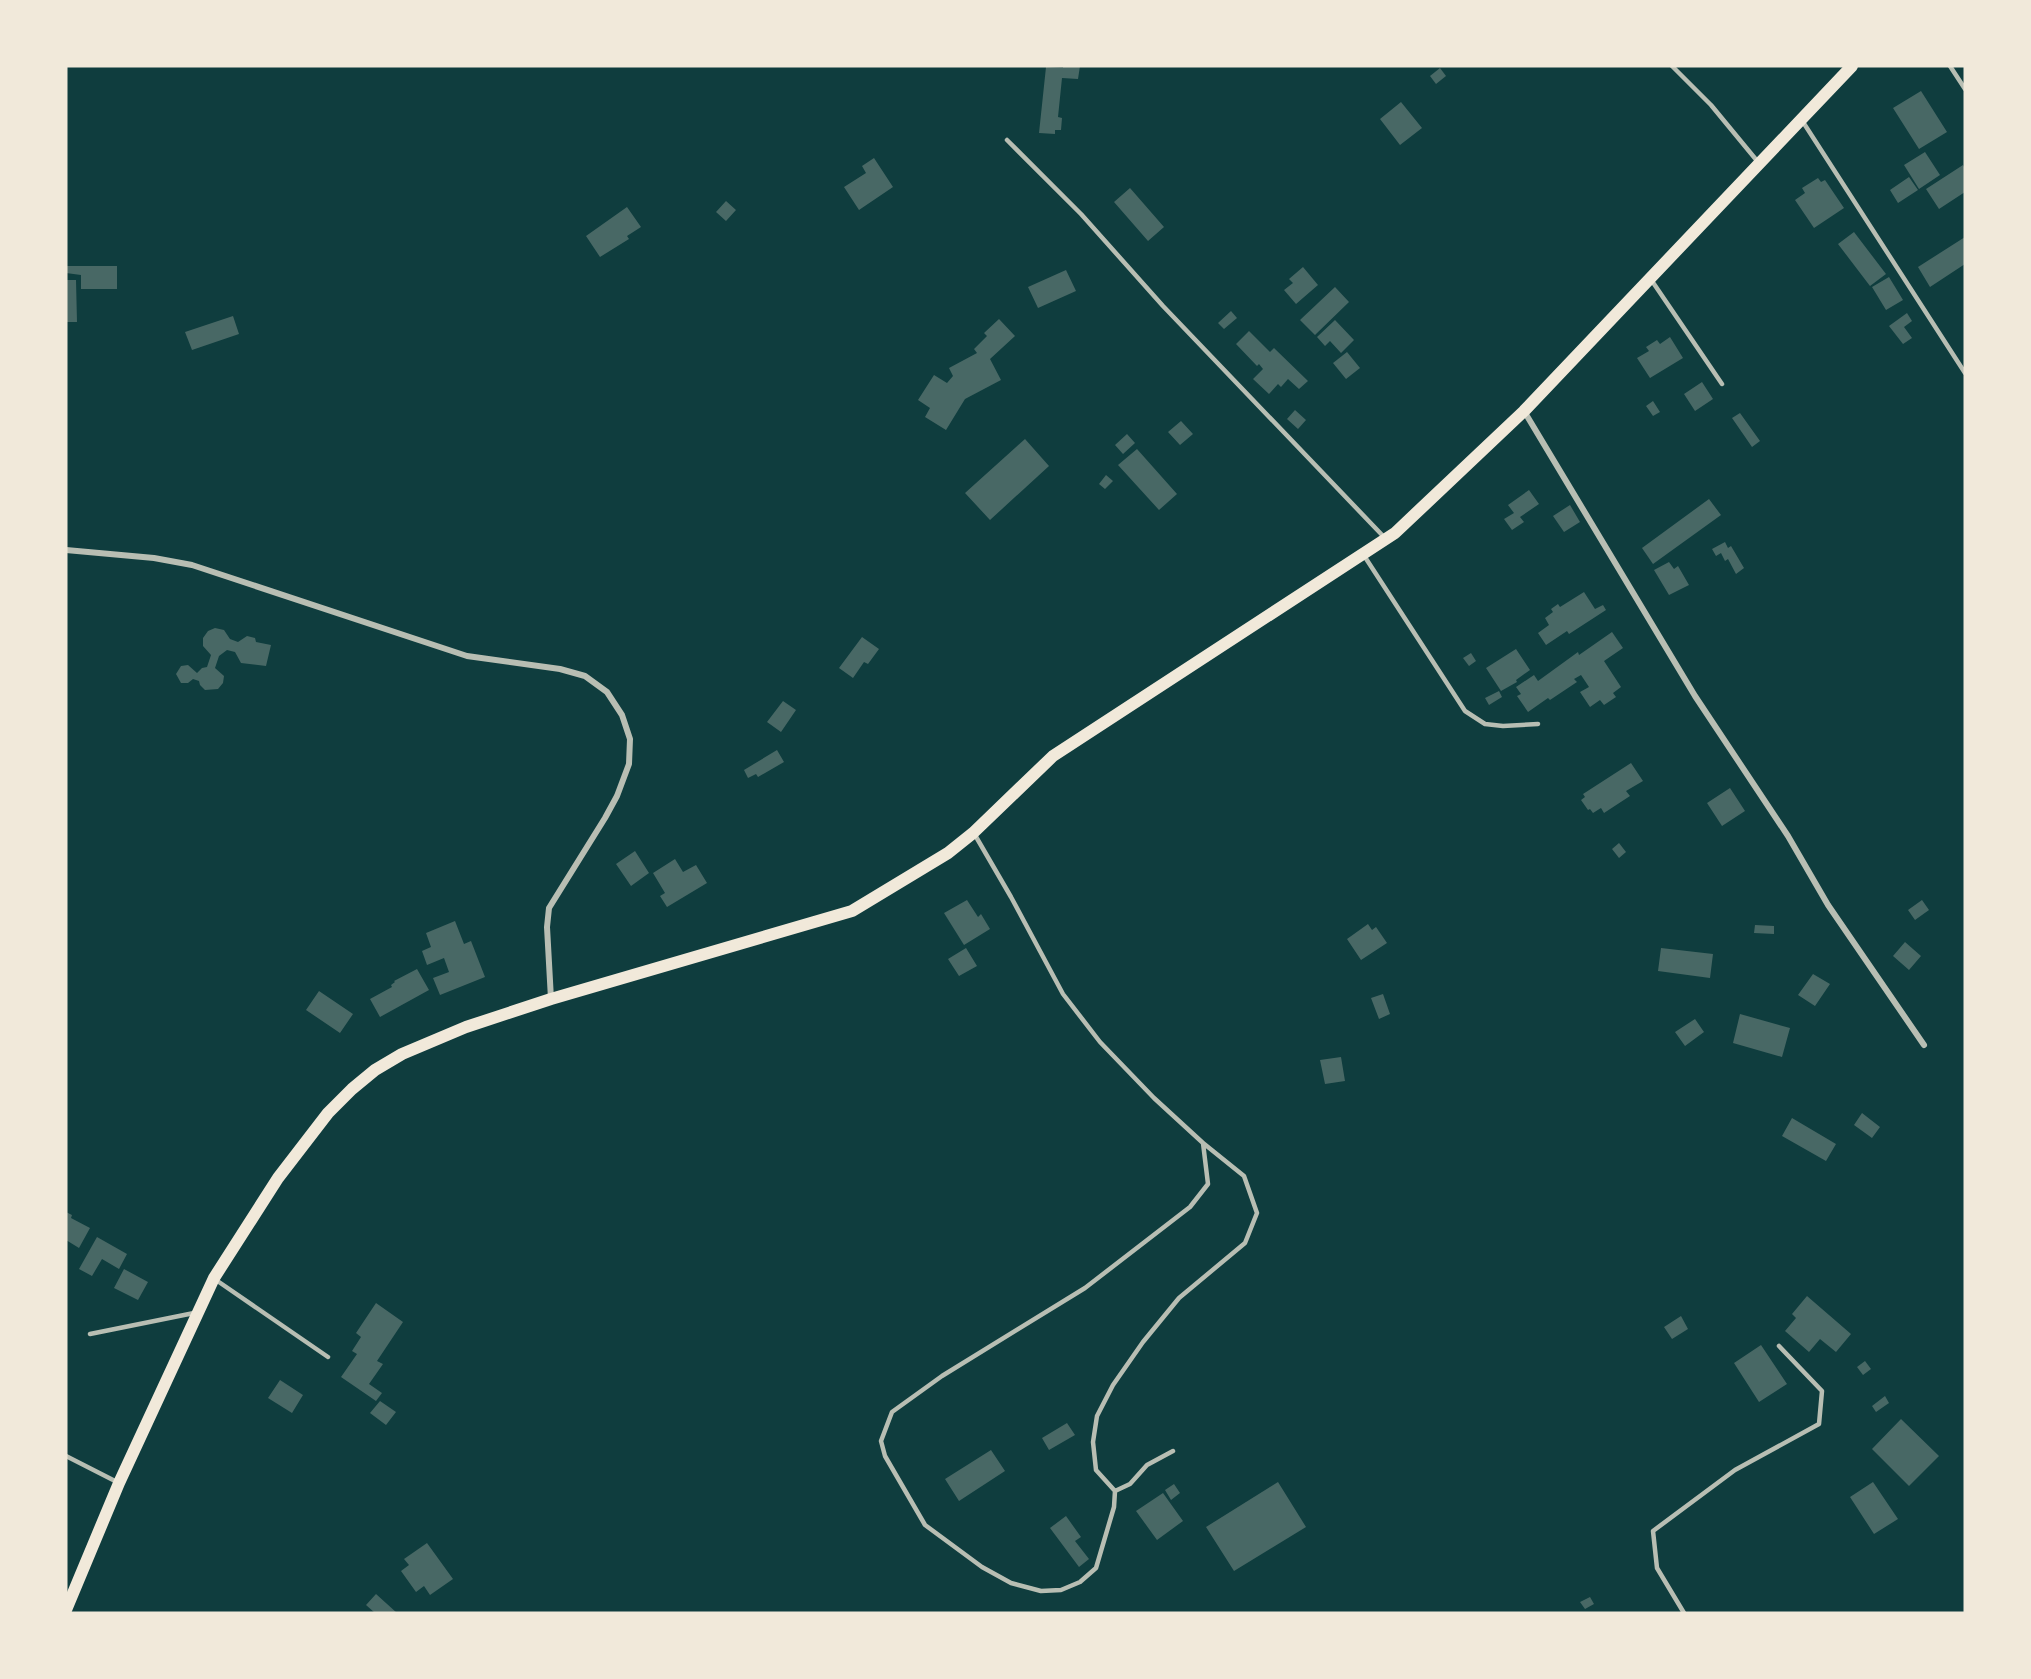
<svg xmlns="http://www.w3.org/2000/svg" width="2031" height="1679" viewBox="0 0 2031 1679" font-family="'DejaVu Sans',sans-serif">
<rect width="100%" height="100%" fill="#0f3d3e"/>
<path fill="#486865" d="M1063,66H1080L1078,79L1062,78L1058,117L1062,118L1061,130H1055V134L1039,133L1046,67L1063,68Z
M1440,68L1446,76L1436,84L1430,76Z
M1921,91L1947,132L1919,149L1893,108Z
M1401,102L1422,128L1400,145L1380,119Z
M1925,152L1940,175L1919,189L1904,165Z
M874,158L893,187L859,210L844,187L866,173L862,166Z
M1963,165L1965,169V192L1939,209L1926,189Z
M1909,177L1918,190L1898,203L1890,190Z
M1818,178L1821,182L1825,180L1844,208L1814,228L1795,200L1805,193L1802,188Z
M1130,188L1164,227L1148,241L1114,202Z
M726,201L736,210L726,221L716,212Z
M627,207L641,227L627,236L629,239L600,257L586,236Z
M1854,232L1886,274L1870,286L1838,244Z
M1965,237V264L1930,287L1918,267Z
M66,266H117V289H81V275L66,273Z
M1303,267L1318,285L1296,304L1284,290L1293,283L1289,279Z
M1066,270L1076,291L1038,308L1028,287Z
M1889,277L1903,300L1886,310L1872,287Z
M66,280H76L77,322H66Z
M1335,287L1349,302L1315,335L1300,320Z
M1231,311L1237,318L1224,329L1218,323Z
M1907,313L1912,321L1904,327L1912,338L1903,344L1889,326Z
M233,316L239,334L192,350L185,332Z
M999,319L1015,336L990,359L1001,380L965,399L946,430L925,417L930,408L918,400L934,375L947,383L953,376L949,368L977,353L974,349L987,336L984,333Z
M1335,320L1354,340L1341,353L1330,341L1325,346L1317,337Z
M1249,331L1270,352L1274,348L1308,381L1299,389L1288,379L1281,387L1278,384L1269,394L1253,379L1263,369L1259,364L1257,366L1236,344Z
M1670,337L1683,358L1650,378L1637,358L1649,351L1646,347L1657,340L1660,344Z
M1347,352L1360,368L1346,379L1333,363Z
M1702,382L1713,399L1695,411L1684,394Z
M1653,401L1660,412L1653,416L1646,406Z
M1295,410L1306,420L1298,429L1287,419Z
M1740,413L1760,441L1752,447L1732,418Z
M1181,421L1193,434L1180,445L1168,432Z
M1127,434L1135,443L1123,454L1115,445Z
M1025,439L1049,466L990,520L965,493Z
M1137,449L1177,494L1159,510L1118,465Z
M1106,475L1113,481L1105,489L1099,484Z
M1529,490L1539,504L1520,517L1524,522L1512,530L1504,519L1514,513L1508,505Z
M1709,499L1721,515L1653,564L1642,548Z
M1570,505L1580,522L1564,532L1553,516Z
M1725,542L1728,548L1731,546L1744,568L1736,574L1728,559L1725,561L1721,553L1716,556L1712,549Z
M1669,562L1674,569L1678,566L1689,585L1669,595L1654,570Z
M1584,592L1595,609L1603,605L1606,610L1569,634L1567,631L1546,645L1538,633L1549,625L1545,618L1553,612L1551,609L1558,604L1560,607Z
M215,628L224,630L230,639L238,642L247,636L255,638L256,642L271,645L266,666L241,663L235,652L227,650L219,656L215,668L224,676L223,683L218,689L205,690L200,685L199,681L193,679L188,683H181L176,674L181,666L188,665L197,673L202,668L207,667L211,655L203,646V638L208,631Z
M1612,632L1623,648L1604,661L1621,687L1613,693L1616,697L1604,705L1600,700L1590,707L1580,692L1589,687L1581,675L1574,679L1577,682L1550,700L1548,698L1528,712L1517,696L1521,694L1516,687L1534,675L1538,681L1578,652L1579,655Z
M862,637L879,649L868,664L864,662L853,678L839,668Z
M1516,649L1530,670L1516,680L1517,682L1501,691L1486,668Z
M1471,653L1476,661L1469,666L1463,658Z
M1499,691L1502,697L1489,705L1485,698Z
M783,701L796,710L781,732L767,722Z
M777,750L784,762L758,777L756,774L748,778L744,770Z
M1631,763L1643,781L1626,791L1630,796L1604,813L1601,808L1593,813L1590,809L1588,810L1581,800L1585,797L1583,794Z
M1730,788L1745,811L1722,826L1707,803Z
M1619,843L1626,852L1619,858L1612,849Z
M635,851L649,873L631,886L616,864Z
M675,859L683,872L696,865L707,883L667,907L660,896L665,893L653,873Z
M967,900L978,917L981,914L990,929L964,945L944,913Z
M1922,900L1929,910L1915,920L1908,910Z
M455,921L464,944L471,941L485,977L440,995L433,978L449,972L444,958L427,965L422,951L431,947L426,933Z
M1368,924L1372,930L1376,927L1387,943L1361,960L1347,939Z
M1755,925L1774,926V934L1754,933Z
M1905,942L1921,956L1909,970L1893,956Z
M966,948L977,966L959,976L948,959Z
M1661,948L1713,954L1710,978L1658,971Z
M417,969L429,990L380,1017L370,999L392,987L391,985L395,982L394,981Z
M1813,974L1830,984L1815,1006L1798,995Z
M319,991L353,1014L340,1033L306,1010Z
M1383,994L1390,1014L1379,1019L1371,998Z
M1740,1014L1790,1028L1782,1057L1733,1043Z
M1695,1019L1704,1032L1685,1046L1675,1032Z
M1341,1057L1345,1081L1325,1084L1320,1060Z
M1862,1113L1880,1127L1872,1138L1854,1125Z
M1792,1118L1836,1144L1826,1161L1782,1136Z
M66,1212L72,1215L71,1218L90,1228L79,1248L66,1240Z
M97,1237L127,1254L119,1269L102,1259L92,1276L79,1269Z
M124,1269L148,1282L138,1300L114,1288Z
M1807,1296L1851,1334L1836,1352L1820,1339L1809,1352L1785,1331L1796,1318L1792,1314Z
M376,1303L403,1322L377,1361L383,1364L369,1384L382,1393L376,1401L341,1377L357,1354L352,1351L361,1337L356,1333Z
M1681,1316L1688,1329L1672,1339L1664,1327Z
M1761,1345L1787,1384L1759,1402L1734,1363Z
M1865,1361L1871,1369L1863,1375L1857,1367Z
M280,1380L303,1395L292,1413L268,1398Z
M1885,1396L1889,1403L1876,1412L1872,1406Z
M380,1401L396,1412L386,1425L370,1413Z
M1901,1419L1939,1456L1909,1486L1872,1449Z
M1067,1423L1075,1435L1049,1450L1042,1438Z
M991,1450L1005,1471L959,1501L945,1479Z
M1278,1482L1306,1527L1234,1571L1206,1527Z
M1873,1482L1898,1519L1874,1534L1850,1497Z
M1174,1484L1180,1493L1171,1500L1165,1490Z
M1163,1493L1183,1521L1157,1540L1136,1511Z
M1066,1516L1081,1537L1075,1541L1089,1559L1079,1567L1050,1528Z
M427,1543L453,1579L430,1595L424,1586L416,1592L401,1571L409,1565L404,1559Z
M376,1594L397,1613H375L366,1605Z
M1590,1597L1594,1604L1585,1609L1580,1602Z"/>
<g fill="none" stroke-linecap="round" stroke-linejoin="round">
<path stroke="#b8beb3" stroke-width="4.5" d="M1672,66L1711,105L1758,162
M1950,66L1965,89
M1803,122L1965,373
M1007,140L1081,214L1163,306L1384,537
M1652,281L1722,384
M1363,554L1465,711L1485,724L1503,726L1538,724
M975,835L1011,897L1063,994L1100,1042L1154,1098L1203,1143L1208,1184L1190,1207L1085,1288L942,1376L892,1412L881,1441L885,1456L925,1525L982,1567L1011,1583L1041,1591L1061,1590L1080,1582L1096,1568L1114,1507L1115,1491
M216,1280L328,1357
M90,1334L194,1313
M1173,1451L1147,1465L1130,1484L1115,1491L1096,1470L1093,1442L1097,1416L1113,1385L1143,1342L1179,1298L1245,1243L1257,1213L1244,1176L1203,1143
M66,1456L117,1482
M1684,1613L1657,1568L1653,1531L1735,1470L1819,1424L1822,1391L1779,1346"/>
<path stroke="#b8beb3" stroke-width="6" d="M1524,411L1695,696L1788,836L1828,905L1924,1045
M66,550L154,558L192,565L467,656L560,669L585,676L607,692L622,715L630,739L629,764L617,796L605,818L549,908L547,927L551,999"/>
<path stroke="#f1e9da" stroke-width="12" d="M66,1610L119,1483L214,1278L278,1178L328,1113L352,1089L375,1070L402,1054L466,1027L551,999L852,911L948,853L973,833L1053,756L1395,533L1524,411L1852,66"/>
</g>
<rect width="2031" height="1679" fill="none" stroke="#f1e9da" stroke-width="135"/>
</svg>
